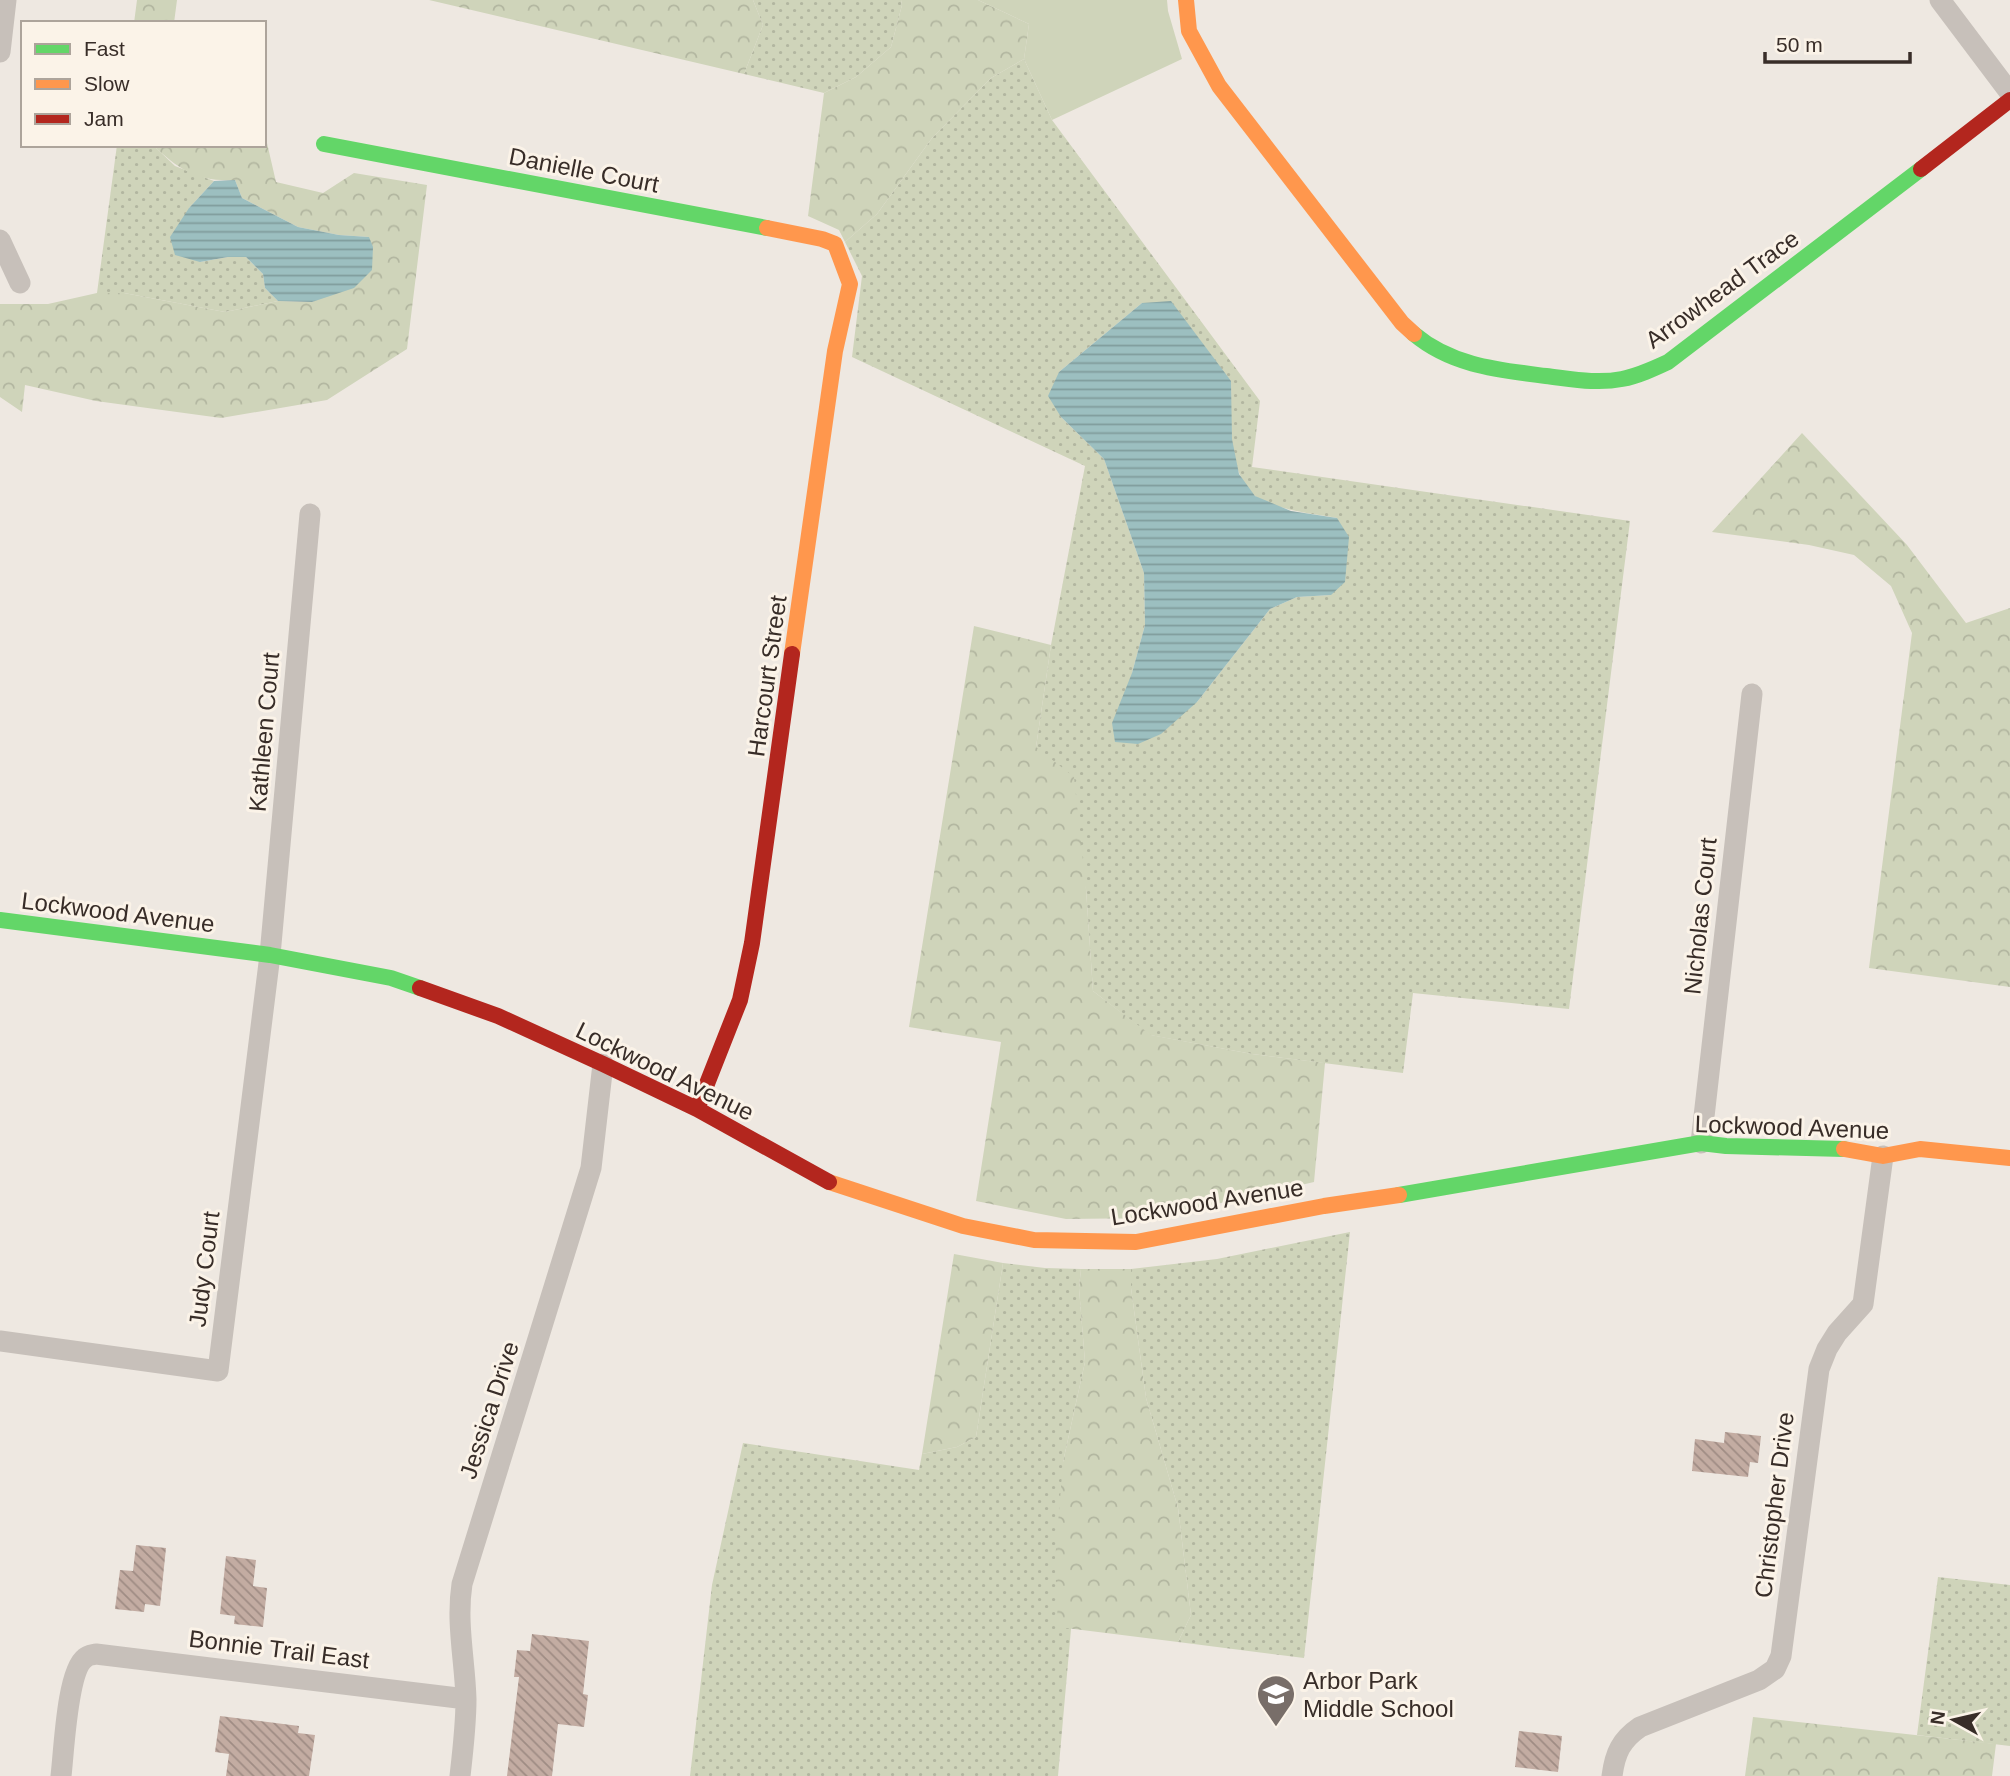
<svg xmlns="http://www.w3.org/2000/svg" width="2010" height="1776" viewBox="0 0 2010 1776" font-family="Helvetica,sans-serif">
<defs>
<pattern id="grass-dots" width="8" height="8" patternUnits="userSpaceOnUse" patternTransform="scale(1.75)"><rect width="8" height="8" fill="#cfd4ba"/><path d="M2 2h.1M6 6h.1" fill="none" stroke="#b2b6a0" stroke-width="1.8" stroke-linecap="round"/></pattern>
<pattern id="forest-crowns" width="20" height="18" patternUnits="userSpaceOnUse" patternTransform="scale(1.75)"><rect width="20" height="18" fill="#cfd4ba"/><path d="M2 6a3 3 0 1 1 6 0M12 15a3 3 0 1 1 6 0" fill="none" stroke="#b2b6a0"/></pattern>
<pattern id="water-rules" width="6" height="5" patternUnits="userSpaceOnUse" patternTransform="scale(1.75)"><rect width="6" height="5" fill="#9cbfc0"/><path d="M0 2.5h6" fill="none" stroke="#809c9c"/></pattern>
<pattern id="building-back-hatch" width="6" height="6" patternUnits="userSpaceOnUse" patternTransform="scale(1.75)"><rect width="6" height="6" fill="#c3aca2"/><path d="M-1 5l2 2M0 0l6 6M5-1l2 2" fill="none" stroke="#9f8c84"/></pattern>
</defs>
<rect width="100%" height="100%" fill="#eee8e1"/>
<path fill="url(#grass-dots)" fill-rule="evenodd" d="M753,0H901L902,5L891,47L856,77L824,93L744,74L763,25Z
M1024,59L1052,120L1260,401L1252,467L1630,521L1569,1009L1413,993L1403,1073L1252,1054L1150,1035L1093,991L1086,889L1036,747L1051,645L1085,466L852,357L862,276L845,242L877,214L932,138L991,78ZM1142,303L1231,381C1232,417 1225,468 1254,495C1269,509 1315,514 1337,518L1331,595L1297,597L1270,609L1197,702L1132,673L1145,625L1144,573L1104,459L1061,417L1059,372Z
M117,145H153L175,166L214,181L189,208L200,262L228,257H246L263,274L265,288L278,301L225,312L124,293H97Z
M1350,1232L1304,1658L1178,1642L1191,1615L1178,1508L1146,1398L1131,1288V1269L1217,1259Z
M1003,1263L1045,1268L1081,1269L1079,1288L1085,1362L1063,1462L1071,1629L1058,1776H690L712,1585L743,1443L919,1470L922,1454L957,1447L976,1437Z
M1938,1577L2010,1585V1746L1917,1735Z"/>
<path fill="url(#forest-crowns)" d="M137,0H177L174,23H134Z
M429,0H753L763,25L744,74Z
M901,0H978L1029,24L1024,59L991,78L932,138L877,214L845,242L839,230L808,216L824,93L856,77L891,47L902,5Z
M264,141L267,143L276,182L323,193L354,173L427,185L407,349L327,400L221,418L96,401L25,385L22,412L0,397V304H48L97,293H124L225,312L278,301L313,302L369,237L339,235L298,227L242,198L235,180C198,182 179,170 153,145H264Z
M1802,433L1907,545L1966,623L2010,608V987L1869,968L1912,633L1891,586L1854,555L1809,545L1712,532Z
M974,626L1051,645L1036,747L1074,777L1086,889L1093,991L1151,1035L1252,1054L1325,1063L1314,1182L1155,1218L1066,1219L976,1201L1001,1042L909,1027Z
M954,1254L1003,1263L976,1437L957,1447L922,1454Z
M1081,1269H1131V1288L1146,1398L1178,1508L1191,1615L1178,1642L1058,1627L1055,1561L1063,1462L1085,1362L1079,1288Z
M1753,1717L1996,1744L1992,1776H1745Z"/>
<path fill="#cfd4ba" d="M978,0H1167L1168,11L1182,59L1052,120L1024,59L1029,24Z"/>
<path fill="url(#water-rules)" d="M235,180L242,198L298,227L339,235L369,237L373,247L372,270L354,288L312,302L278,301L265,288L263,274L246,257H228L200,262L175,255L170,237L189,208L214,181Z
M1171,301L1231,381L1232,439L1239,474L1255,496L1291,511L1337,518L1349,537L1345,582L1331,595L1297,597L1270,609L1197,702L1161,734L1138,744L1115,742L1112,723L1132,673L1145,625L1144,573L1104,459L1061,417L1048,396L1059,372L1142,303Z"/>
<path fill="url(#building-back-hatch)" d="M1725,1432L1761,1436L1758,1463L1750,1462L1748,1477L1692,1471L1695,1439L1724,1443Z
M136,1545L166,1548L160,1606L145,1604L144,1612L115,1609L120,1570L133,1571Z
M226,1556L256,1560L253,1586L267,1588L263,1627L234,1624L235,1616L220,1614Z
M532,1634L589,1641L583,1694L588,1695L584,1727L558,1724L552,1776H507L519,1677H514L517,1650L530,1651Z
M220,1716L299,1726L298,1733L315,1735L309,1776H226L229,1754L215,1752Z
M1519,1731L1562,1736L1558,1772L1515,1767Z"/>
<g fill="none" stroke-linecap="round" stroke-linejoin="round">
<path stroke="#c7c0ba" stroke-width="21" d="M1940,0L2010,93
M0,52L6,0
M0,240L20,283
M1701,1143L1752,694
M0,1341L218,1371L270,955L310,514
M61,1776C64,1752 67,1671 85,1658C88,1655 92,1655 96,1654L466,1699
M460,1776C463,1750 466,1725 466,1699C465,1661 456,1623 462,1584L591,1168L603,1064
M1612,1776C1615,1753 1621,1740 1640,1727L1759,1680L1775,1669L1781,1656L1819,1369L1827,1349L1837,1333L1863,1304L1883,1156"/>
<path stroke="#63d668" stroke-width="16" d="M324,144L767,228
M1414,334C1452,366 1499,370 1546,376C1572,379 1597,384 1622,379C1638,376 1653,369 1668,362L1921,169
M0,920L270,955L391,978L420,988
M1399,1195L1701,1143L1726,1146L1844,1149"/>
<path stroke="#ff974d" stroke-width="16" d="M1186,0L1189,31L1219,86L1402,323L1414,334
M767,228L822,239L835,244L850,284L835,351L792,654
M1844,1149L1883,1156L1920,1149L2010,1158
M829,1182L963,1226L1034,1240L1136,1242L1324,1206L1399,1195"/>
<path stroke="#b3261e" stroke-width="16" d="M1921,169L2010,100
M420,988L498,1016L603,1064L697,1109L829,1182
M697,1109L740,1000L752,943L792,654"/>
</g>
<defs>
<symbol id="school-pin" viewBox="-11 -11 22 30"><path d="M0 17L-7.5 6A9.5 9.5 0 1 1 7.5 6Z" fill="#786e69" stroke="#fbf3e8"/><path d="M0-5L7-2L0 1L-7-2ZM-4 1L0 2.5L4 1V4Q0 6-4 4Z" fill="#fff"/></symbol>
</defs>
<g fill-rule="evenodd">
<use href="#school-pin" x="1254" y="1672" width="44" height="60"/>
</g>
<g text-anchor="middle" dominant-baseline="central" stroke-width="6" stroke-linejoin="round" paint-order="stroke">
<g font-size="24" fill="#382d28" stroke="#fbf3e8">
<text transform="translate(584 170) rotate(11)">Danielle Court</text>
<text transform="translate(1722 289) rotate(-36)">Arrowhead Trace</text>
<text transform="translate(767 676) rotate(-82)">Harcourt Street</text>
<text transform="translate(264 732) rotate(-85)">Kathleen Court</text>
<text transform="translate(118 912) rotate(7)">Lockwood Avenue</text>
<text transform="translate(1700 916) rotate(-84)">Nicholas Court</text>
<text transform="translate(665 1071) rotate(26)">Lockwood Avenue</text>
<text transform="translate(1792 1127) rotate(2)">Lockwood Avenue</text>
<text transform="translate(1207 1202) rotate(-9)">Lockwood Avenue</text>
<text transform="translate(204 1269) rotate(-83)">Judy Court</text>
<text transform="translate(489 1410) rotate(-72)">Jessica Drive</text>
<text transform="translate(1774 1505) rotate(-83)">Christopher Drive</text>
<text transform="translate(279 1649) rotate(7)">Bonnie Trail East</text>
</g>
<g font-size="24" fill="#382d28" stroke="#fbf3e8" text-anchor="start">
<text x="1303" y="1680">Arbor Park<tspan x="1303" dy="28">Middle School</tspan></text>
</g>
</g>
<rect x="21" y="21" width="245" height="126" fill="#fbf3e8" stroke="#ada49b" stroke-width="2"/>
<rect x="35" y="44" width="35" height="10" fill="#63d668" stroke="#ada49b" stroke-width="2"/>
<text x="84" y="56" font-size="21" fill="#382d28">Fast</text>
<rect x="35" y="79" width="35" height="10" fill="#ff974d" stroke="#ada49b" stroke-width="2"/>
<text x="84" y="91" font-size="21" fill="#382d28">Slow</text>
<rect x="35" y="114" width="35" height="10" fill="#b3261e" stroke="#ada49b" stroke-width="2"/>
<text x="84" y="126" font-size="21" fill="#382d28">Jam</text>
<g transform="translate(1954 1720) rotate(278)" stroke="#fbf3e8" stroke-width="5" paint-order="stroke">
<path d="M0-5L12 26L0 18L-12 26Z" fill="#382d28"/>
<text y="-10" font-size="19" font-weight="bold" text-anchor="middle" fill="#382d28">N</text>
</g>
<path d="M1765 52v10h145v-10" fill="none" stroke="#382d28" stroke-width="3.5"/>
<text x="1776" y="52" font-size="21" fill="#382d28" stroke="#fbf3e8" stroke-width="5" paint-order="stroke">50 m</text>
</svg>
